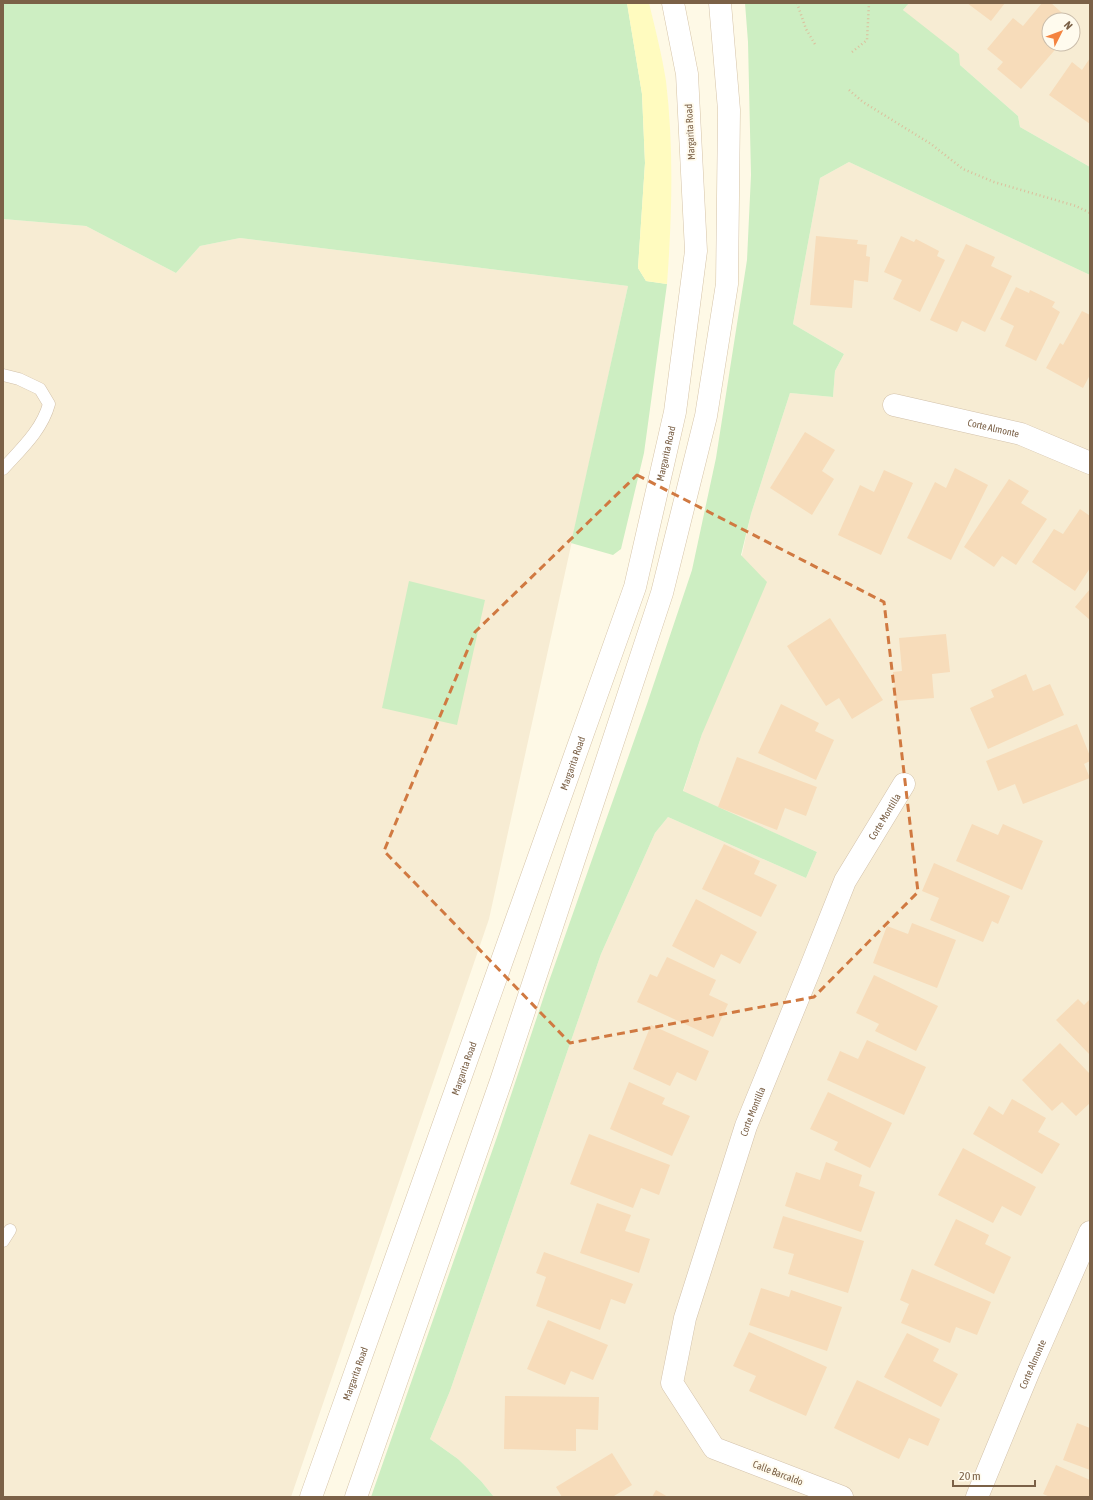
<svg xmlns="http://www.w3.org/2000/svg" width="1093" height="1500" viewBox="0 0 1093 1500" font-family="'Asap Condensed',sans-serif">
<rect width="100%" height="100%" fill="#fef9e6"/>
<path fill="#f7ecd3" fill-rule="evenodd" d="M909,3H1090V167L1020,127L1018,116L960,65L903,10ZM1049,20H1073V44H1049Z
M849,162L1090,275V1497H494L481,1481L458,1459L430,1439L450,1391L601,954L655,833L668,817L806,878L817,852L683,792L702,734L751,514L790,393L833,397L835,371L844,354L793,324L820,178Z
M3,219L86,226L176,273L200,246L240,238L628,286L489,919L291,1497H3Z"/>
<path fill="#cdeec2" d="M3,3H627L642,94L645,163L638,268L646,281L667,284L644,453L621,549L613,555L571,543L628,286L240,238L200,246L176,273L86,226L3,219Z
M745,3H909L903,10L959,54L960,65L1018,116L1020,127L1090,167V275L849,162L820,178L793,324L844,354L835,371L833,397L790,393L751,514L741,555L767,582L702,734L683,791L817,852L806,878L668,817L655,833L601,954L450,1391L430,1439L458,1459L481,1481L494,1497H371L497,1137L548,984L647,704L692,570L716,458L747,260L751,175L748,42Z
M409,581L485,600L457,725L382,708Z"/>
<path fill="#fffbbf" d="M627,3H649C655,28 662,55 666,81C674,148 672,217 667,284L646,281L638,268L645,163L642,94Z"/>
<path fill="#f7dcba" d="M967,3H1005L991,21Z
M1042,3H1051L1070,20H1049V44H1060L1021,89L997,69L1003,62L987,49L1013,18L1023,26Z
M1090,58V124L1049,95L1072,62L1082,70Z
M816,236L858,240L857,244L867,245L866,256L870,257L868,282L854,280L852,308L810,305Z
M901,236L914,242L916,239L939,251L937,256L945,260L920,312L893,299L902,280L884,272Z
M966,244L995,257L991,266L1012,276L985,332L962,321L957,332L930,320Z
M1016,287L1029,293L1030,290L1055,302L1052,307L1060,312L1036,361L1005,346L1014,326L1000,319Z
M1082,311L1090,315V375L1083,388L1046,368L1060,343L1063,345Z
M805,432L835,450L822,471L834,479L812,515L770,488Z
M955,468L988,485L951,560L907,538L935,482L946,488Z
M884,470L913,483L881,555L838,535L860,485L874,492Z
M1009,479L1029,491L1021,503L1047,519L1016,565L1002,556L994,567L964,547Z
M1080,509L1090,516V568L1075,591L1032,562L1054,529L1063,534Z
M1090,589V620L1075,607Z
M830,618L883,700L852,719L839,698L826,706L787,646Z
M946,634L950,672L932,674L934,698L896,701L893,672L902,671L899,638Z
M1026,674L1033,691L1050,684L1064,715L988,749L970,708L994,697L991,690Z
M781,704L819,723L815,731L834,740L816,780L758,753Z
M1077,724L1090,756V761L1084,764L1090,778L1023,804L1015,784L998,791L986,761Z
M737,757L817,787L806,816L785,808L777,830L718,807Z
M972,824L998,835L1003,824L1043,841L1022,890L956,861Z
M724,844L760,861L754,874L777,885L761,917L702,889Z
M934,863L1010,896L998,924L992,921L983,942L930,920L939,898L922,891Z
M696,899L757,932L740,964L721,954L714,968L672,946Z
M912,923L956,940L937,988L873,963L887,926L908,934Z
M667,957L716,980L709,995L728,1004L713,1037L637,1002L650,974L657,977Z
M874,975L938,1006L916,1051L875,1031L879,1024L856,1013Z
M1078,999L1084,1005L1090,999V1055L1056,1020Z
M651,1025L709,1051L696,1081L677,1072L670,1086L633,1069Z
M867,1040L926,1067L904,1115L827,1080L840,1051L858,1059Z
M1060,1043L1090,1074V1103L1076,1116L1062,1102L1052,1111L1022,1080Z
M629,1082L665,1098L662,1104L690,1116L672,1156L610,1129Z
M828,1092L892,1123L870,1168L834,1150L838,1142L810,1129Z
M1012,1099L1046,1118L1038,1132L1060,1144L1042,1174L973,1134L989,1106L1003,1115Z
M589,1134L670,1165L659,1195L641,1188L633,1208L570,1184Z
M963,1148L1036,1187L1021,1216L1002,1206L993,1223L938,1195Z
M826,1162L862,1175L859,1186L875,1192L861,1232L785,1206L796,1172L820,1180Z
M597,1203L631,1215L625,1231L650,1239L639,1273L580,1253Z
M783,1216L864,1241L848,1293L788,1274L794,1254L773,1248Z
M956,1219L989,1235L985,1244L1011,1257L994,1294L934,1265Z
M544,1252L633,1284L625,1304L611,1299L600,1330L536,1306L546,1277L536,1273Z
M912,1269L991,1302L977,1335L956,1327L950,1343L901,1323L909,1304L900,1300Z
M761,1288L789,1297L791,1290L842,1307L827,1351L749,1325Z
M548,1320L608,1345L593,1380L571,1371L565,1385L527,1369Z
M749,1332L827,1367L806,1416L749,1391L756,1376L733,1366Z
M907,1333L939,1349L933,1361L958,1374L941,1407L884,1377Z
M857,1380L940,1419L928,1446L909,1438L899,1459L834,1428Z
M505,1396L599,1397L598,1430L576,1429V1451L504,1449Z
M1077,1423L1090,1428V1470L1063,1460Z
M612,1453L632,1485L614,1496L615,1497H562L556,1487Z
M1056,1465L1090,1480V1497H1050L1043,1494Z
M656,1490L668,1497H652Z"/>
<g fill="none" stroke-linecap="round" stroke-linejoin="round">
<defs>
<path id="service" d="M3,375L19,379L40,389L49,404C42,430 21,449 3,469
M3,1241L10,1230"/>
<g id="minor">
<path id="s1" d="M894,405L1021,434L1090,463"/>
<path id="s2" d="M842,1497L714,1448L672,1383L685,1318L746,1126L810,969L845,881L904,784"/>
<path id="s3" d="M977,1497L1029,1371L1090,1232"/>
</g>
<g id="secondary">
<path id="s4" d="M311,1497L635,587L675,412L696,251L687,74L673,3"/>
<path d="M356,1497L501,1081L662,593L706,416L727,284L729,110L720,3"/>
</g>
</defs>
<use href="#service" stroke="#d2c1aa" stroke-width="13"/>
<use href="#minor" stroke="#d2c1aa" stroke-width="23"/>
<use href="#secondary" stroke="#d5c3a7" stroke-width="23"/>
<path stroke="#dcbf9d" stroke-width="2.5" stroke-dasharray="1 3" stroke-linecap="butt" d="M797,3L806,29L816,46
M852,52L867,40L869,3
M849,90L863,102L931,144L963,169L994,182L1076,206L1090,213"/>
<use href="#service" stroke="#fff" stroke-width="12"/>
<use href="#minor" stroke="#fff" stroke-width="22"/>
<use href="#secondary" stroke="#fff" stroke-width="22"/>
</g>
<path fill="none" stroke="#d07941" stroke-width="3" stroke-dasharray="8 5" stroke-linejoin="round" d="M637,475L884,602L918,892L814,997L570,1043L384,851L475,632Z"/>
<g text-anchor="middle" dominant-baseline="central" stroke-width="4" stroke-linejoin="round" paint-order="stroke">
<g font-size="10" fill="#7b6147" stroke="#fffbee">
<text transform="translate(690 132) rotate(-93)">Margarita Road</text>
<text stroke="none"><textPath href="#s1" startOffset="102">Corte Almonte</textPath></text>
<text stroke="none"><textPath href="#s4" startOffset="1103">Margarita Road</textPath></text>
<text stroke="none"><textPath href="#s4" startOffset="779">Margarita Road</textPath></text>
<text stroke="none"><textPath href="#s2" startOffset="822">Corte Montilla</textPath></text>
<text stroke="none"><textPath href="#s4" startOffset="455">Margarita Road</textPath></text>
<text stroke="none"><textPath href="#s2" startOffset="498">Corte Montilla</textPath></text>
<text stroke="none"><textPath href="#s3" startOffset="144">Corte Almonte</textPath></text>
<text stroke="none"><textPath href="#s4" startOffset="131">Margarita Road</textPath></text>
<text transform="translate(778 1473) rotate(21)">Calle Barcaldo</text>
</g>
</g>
<rect width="1093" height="1500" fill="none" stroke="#7b6147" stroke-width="8"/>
<g transform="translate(1061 32) rotate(48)"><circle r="19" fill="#fffbee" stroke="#cabdab"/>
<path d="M0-3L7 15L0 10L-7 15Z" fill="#f4833f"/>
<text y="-6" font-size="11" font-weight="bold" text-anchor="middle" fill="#7b6147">N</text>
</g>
<path d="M953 1480v6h82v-6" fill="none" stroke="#7b6147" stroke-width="2"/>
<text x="959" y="1480" font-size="12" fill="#7b6147" stroke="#fffbee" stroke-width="3" paint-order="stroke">20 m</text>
</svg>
